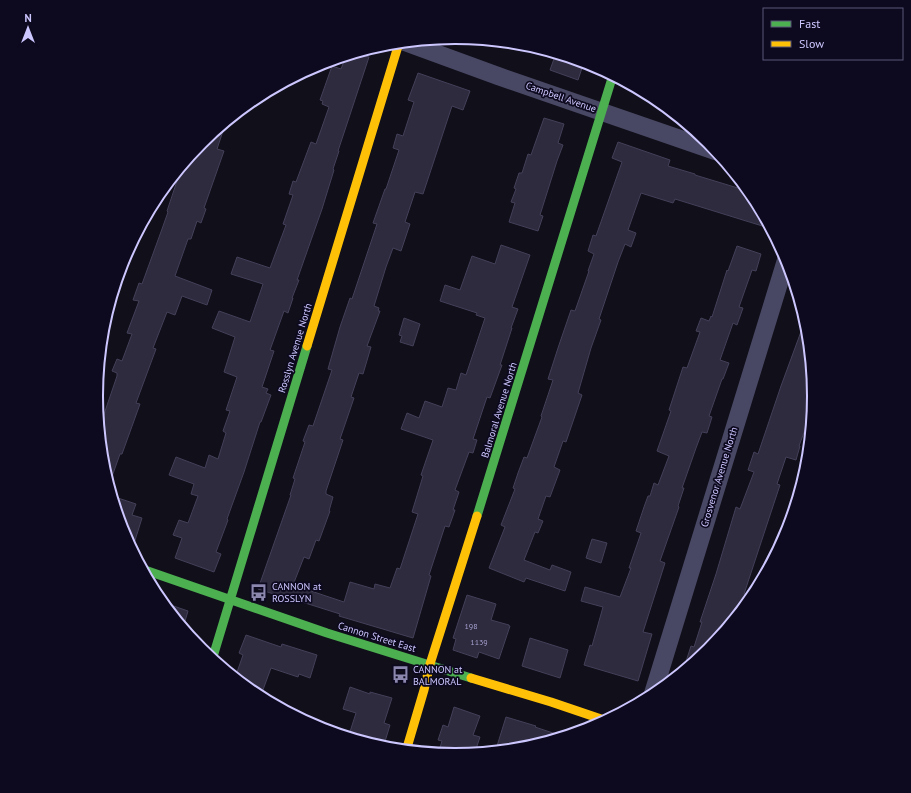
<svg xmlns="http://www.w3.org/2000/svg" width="911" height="793" viewBox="0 0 911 793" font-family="'PT Sans',sans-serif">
<rect width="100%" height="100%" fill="#100f1a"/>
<path fill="#2e2b3e" stroke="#434059" d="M356,53L369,57L338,151H339L333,169L334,170L322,209L297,280H299L292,298H293L288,313L284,311L270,350L274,351L262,387L268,389L266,393L271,395L261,422H260L244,472L227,519L228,520L216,552L221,554L214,572L175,558L182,538L173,535L179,520L188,523L198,496L191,494L194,484L169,475L176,457L205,468L209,455L218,459L226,433L223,431L230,411L226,410L237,377L224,372L235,337L212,328L219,311L250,322L263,284L231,274L237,257L270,268L286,225L283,224L293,195L289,194L293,181L296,182L311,142L316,144L329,107L322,104L323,101L320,100L332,66L341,69L346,56Z
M559,54L584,62L578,80L550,70L555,56L558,57Z
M418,73L470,91L463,110L452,106L423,194L415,192L405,222L410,224L401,251L393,248L386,267L374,306L379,308L378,311H380L367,346L371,347L363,374L359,373L351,397L354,398L340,439L343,440L326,491V494L333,497L329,511H330L319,541L316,540L309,559L304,557L293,585L344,602L350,582L374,589L375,584L390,588L397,568L400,569L418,514L412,512L423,476L421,475L433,440L401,429L407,413L419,418L425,401L442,407L448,388L456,390L461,373L466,375L485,318L476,315L477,313L440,301L445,285L460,290L472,256L495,264L501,245L530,255L512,307L518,309L511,328H512L500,365H502L490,398L487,397L473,439L477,440L473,453L469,452L455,490L459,492L453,510H455L449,527L445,526L429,575L431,576L413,638L339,616L340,614L283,596V597L258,589L291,495H290L295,479L293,478L305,442L303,441L309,425L313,426L332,370L328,369L340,327L350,298L352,299L377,224L373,223L385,189H386L399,150L393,148L397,134L403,136L414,102L408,100Z
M544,118L564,124L558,143L563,145L557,161L540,215L543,216L538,231L509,222L515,203L511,202L516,189L514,188L519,173H522L528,154L531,155Z
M226,122L217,149L224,151L204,208L206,209L201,223L197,221L191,239H188L175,276L212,290L207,305L182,296L175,315L167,312L153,348L156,349L136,403L140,404L122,454H120L109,485L103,466L99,429L117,376V373L112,371L117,359L122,361L132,334L127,333L139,301L133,300L139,283L142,284L162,229L168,212L167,211L179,175L176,173L201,142Z
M618,142L670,160L668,166L695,174V175L751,192L755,197L772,229L675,199L673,203L641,193L628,230L636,233L631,247L625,244L618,262L599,319L601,320L591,348L578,393L582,395L566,442L563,441L554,467L560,470L550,497L546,496L538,519L543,521L538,533L535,532L524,560L550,570L552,565L571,572L565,591L526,578L524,582L489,568L505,527L501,525L515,489L513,488L518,473L524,457L527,458L542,417L541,416L553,380L548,379L559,345L571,310L575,311L589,271H588L594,254L588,251L593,235L596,236L622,162L612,158Z
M737,246L761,254L756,271L752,270L739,307L743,308L737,325L733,323L720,360L729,363L723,379H722L709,416L712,417L707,433L702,432L696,448L682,488H684L678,506L679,507L660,561L665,563L643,632L652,634L638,681L584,665L590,645L592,646L603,607L581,601L585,587L620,597L631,568H629L641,533L636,531L644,507L648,496H650L654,483L658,485L669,456L657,451L671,411L669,410L683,367L687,368L700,332L696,331L701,318L709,321L711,316L712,317L727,270L728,271Z
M404,318L420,324L413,346L400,342L402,336L399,335Z
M806,318L808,327L815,394L807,415L810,416L799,446H800L796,460L786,457L777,484L780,485L744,594L746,595L740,614L710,651L682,674L691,646L694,647L702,622H700L716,574L736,507L740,509L754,472L748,470L754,452L758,454L781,386Z
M112,496L136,504L132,515L142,518L132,550L123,534Z
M592,539L607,543L601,563L586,558Z
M467,595L496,604L491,620L509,625V626H510L499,659L479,652L477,658L453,650L456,639L453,638Z
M162,602L188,611L183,628L175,619Z
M246,635L281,647L282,644L317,655L310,678L299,674L298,677L271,668L260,698L256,695L235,678L243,655L239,653Z
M530,638L568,650L560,678L522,666Z
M350,687L370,694V692L392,698L384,723L390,725L383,748L348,738L356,713L343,709Z
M454,707L480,716L473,735L480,737L475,752L463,748L461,755L455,756L438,754L442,741L438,740L443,725L448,727Z
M506,717L536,726L535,727L565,737L525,749L511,750L497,746Z"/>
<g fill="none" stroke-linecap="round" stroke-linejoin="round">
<path stroke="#494864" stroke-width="18" d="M405,42L498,76L718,152
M652,697L787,257"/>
<path stroke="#4caf50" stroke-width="9" d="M477,516L613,75
M142,569L327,633L471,678
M212,660L307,346"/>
<path stroke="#ffc107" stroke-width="9" d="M307,346L399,43
M471,678L551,702L607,721
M406,751L424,690L430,664L477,516"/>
</g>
<defs>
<symbol id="bus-bare" viewBox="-9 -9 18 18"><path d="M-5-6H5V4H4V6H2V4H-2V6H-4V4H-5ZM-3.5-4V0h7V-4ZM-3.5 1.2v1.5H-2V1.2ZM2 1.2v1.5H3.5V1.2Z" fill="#8b87af" stroke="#0d0a1f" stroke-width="2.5" paint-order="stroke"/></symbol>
</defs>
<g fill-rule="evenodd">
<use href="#bus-bare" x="246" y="580" width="25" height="25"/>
<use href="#bus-bare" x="388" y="662" width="25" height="25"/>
</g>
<g text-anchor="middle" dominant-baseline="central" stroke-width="3.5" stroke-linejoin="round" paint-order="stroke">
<g font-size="8" fill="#a5a0cf">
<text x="471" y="626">198</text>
<text x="479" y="642">1139</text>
</g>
<g font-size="10" fill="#cdc7ff" stroke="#0d0a1f">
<text transform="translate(561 97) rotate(19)">Campbell Avenue</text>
<text transform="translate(295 348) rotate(-73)">Rosslyn Avenue North</text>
<text transform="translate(499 410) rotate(-73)">Balmoral Avenue North</text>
<text transform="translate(719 477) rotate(-73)">Grosvenor Avenue North</text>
<text transform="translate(377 637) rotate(17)">Cannon Street East</text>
</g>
<g font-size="10" fill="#cdc7ff" stroke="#0d0a1f" text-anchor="start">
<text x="272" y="586">CANNON at<tspan x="272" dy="12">ROSSLYN</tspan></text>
<text x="413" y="669">CANNON at<tspan x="413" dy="12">BALMORAL</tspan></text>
</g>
</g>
<path d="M0 0H911V793H0ZM103 396a352 352 0 1 1 704 0a352 352 0 1 1-704 0Z" fill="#0d0a1f" fill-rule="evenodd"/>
<path fill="none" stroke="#cdc7ff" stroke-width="2" d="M103 396a352 352 0 1 1 704 0a352 352 0 1 1-704 0Z"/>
<rect x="763" y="8" width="140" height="52" fill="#0d0a1f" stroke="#5a5679"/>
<rect x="771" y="21" width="20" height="6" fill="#4caf50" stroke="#5a5679"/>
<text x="799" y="28" font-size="12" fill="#cdc7ff">Fast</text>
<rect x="771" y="41" width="20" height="6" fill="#ffc107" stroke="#5a5679"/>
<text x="799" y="48" font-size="12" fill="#cdc7ff">Slow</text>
<g transform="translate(28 28)" stroke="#0d0a1f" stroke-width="3" paint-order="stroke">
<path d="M0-3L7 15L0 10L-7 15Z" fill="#cdc7ff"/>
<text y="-6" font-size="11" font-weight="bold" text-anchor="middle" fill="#cdc7ff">N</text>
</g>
</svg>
